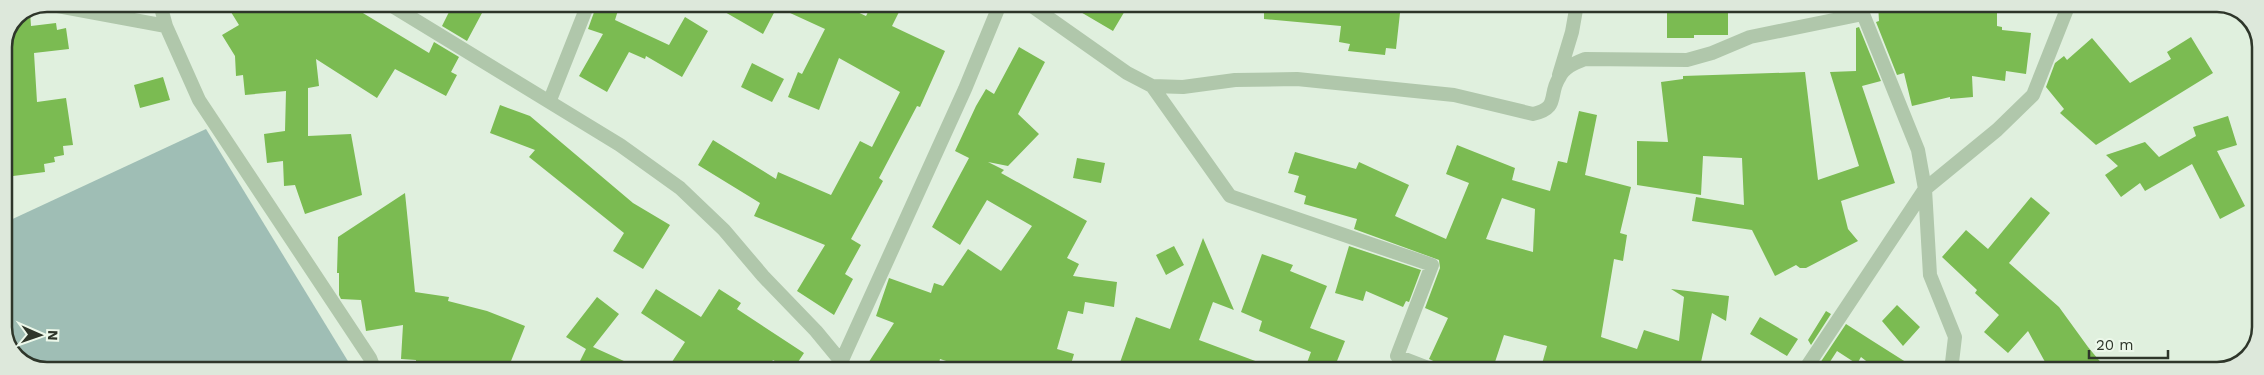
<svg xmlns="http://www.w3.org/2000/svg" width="2264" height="375" viewBox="0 0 2264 375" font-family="'Work Sans',sans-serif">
<rect width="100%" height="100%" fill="#e0f0de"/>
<path fill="#9fbeb5" d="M206,129L354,371H42L16,358L4,333V223Z"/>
<path fill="#7bbb52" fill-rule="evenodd" d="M226,4H348L429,53L434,42L459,57L451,72L457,75L446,96L395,69L377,98L316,59L319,86L308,88V136L351,134L362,195L305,214L295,185L284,186L283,161L267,163L264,134L285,131L286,91L245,95L243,75L236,76L235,56L222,35L239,25Z
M453,4H484L480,12L482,13L467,41L442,26Z
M597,4H620L615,20L669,45L685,17L708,31L682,77L646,56L645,59L629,52L607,92L579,76L603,34L588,29Z
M711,4H840L866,16L872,4H903L892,26L945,51L920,107L917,106L879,178L883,181L851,239L861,245L845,274L853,279L834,315L797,291L825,245L754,216L760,203L698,165L713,140L776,179L778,172L831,195L860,141L872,147L900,92L839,58L819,110L788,97L798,72L802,74L825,29L777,7L763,34Z
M1067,4H1129L1113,31Z
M1264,4H1401L1396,49L1386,48L1385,55L1348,51L1350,44L1339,42L1341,26L1264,19Z
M1667,4H1728V35H1694V38H1667Z
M1878,4H1997V26L2002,27V30L2031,33L2026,74L2006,71L2005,81L1972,76L1973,97L1950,99V97L1912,106L1904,73L1897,75L1876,22L1879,21Z
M30,11L31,26L56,23L57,30L66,28L69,49L34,53L37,102L66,98L73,145L63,146L64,155L54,157L55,162L44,164L45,172L5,177L4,48L17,16Z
M1859,27L1881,81L1862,86L1895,183L1841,201L1848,229L1858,241L1806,268H1800L1796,265L1775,276L1752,230L1692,221L1696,197L1744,205L1742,158L1703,156L1701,195L1637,185V141L1668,142L1661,82L1683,79V76L1805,72L1818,180L1859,166L1830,72L1856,71V28Z
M2191,37L2213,73L2096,145L2060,113L2064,109L2046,87L2055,63L2064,56L2067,60L2092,38L2130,83L2171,59L2167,52Z
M1019,47L1045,62L1018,114L1039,134L1008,166L988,162L1004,170L1001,173L1087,221L1067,258L1079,264L1073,276L1117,282L1114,307L1085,302L1083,314L1068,311L1057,349L1074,354L1069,371H977L940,359L937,371H863L894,323L876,316L889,278L931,293L934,283L943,286L968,249L1001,271L1032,226L987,200L960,245L932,227L969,158L955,151L976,106L986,89L994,94Z
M752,63L784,79L772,102L741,87Z
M163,77L170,100L140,108L134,85Z
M500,105L530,116L633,203L670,225L643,269L613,251L624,233L529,157L535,150L490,133Z
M1579,111L1597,115L1585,175L1631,187L1620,233L1627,235L1623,261L1614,259L1601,337L1637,349L1644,330L1679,341L1684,297L1671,289L1729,296L1726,321L1712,313L1699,371H1540L1547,346L1504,335L1492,371H1445L1442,365L1429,359L1448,318L1425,308L1440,268L1439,260L1354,229L1357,219L1304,204L1306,196L1294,192L1299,176L1288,173L1295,152L1356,169L1359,162L1409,185L1395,216L1446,239L1469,183L1446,174L1457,145L1515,168L1512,180L1550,191L1558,161L1567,163ZM1502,198L1535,209L1533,252L1486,239Z
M2228,116L2237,145L2217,151L2245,206L2220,219L2192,164L2145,191L2140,183L2121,197L2105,175L2118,166L2106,155L2145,142L2159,157L2196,136L2193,127Z
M1077,158L1105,163L1101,183L1073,178Z
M405,193L415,292L449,297L448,301L487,311L525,326L507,371H451L452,366L416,363V360L401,359L403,325L366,331L361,300L341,299L339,295V273H337L338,237Z
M2031,197L2050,213L2009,263L2059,307L2088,347L2108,371H2050L2028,331L2008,353L1984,332L1999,315L1975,293L1977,290L1942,257L1966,230L1988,249Z
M1203,238L1234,310L1213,302L1199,340L1277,369V371H1117L1136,317L1170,329Z
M1174,246L1184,265L1166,275L1156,255Z
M1349,246L1421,270L1409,302L1406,301L1403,307L1366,291L1363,301L1335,293Z
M1262,254L1293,265L1290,271L1327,286L1310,328L1345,341L1333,371H1304L1311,352L1259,331L1262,321L1241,312Z
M656,289L701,317L719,289L741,303L737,309L804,353L792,371L773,360L766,371H666L685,342L641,313Z
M597,297L619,314L593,347L646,371H575L586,349L566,337Z
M1897,305L1920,327L1903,346L1882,321Z
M1826,311L1831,314L1811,345L1808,340Z
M1760,317L1798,339L1787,356L1750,334Z
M1846,324L1871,340L1920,371H1879L1861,357L1857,364L1837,351L1824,371L1820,363Z"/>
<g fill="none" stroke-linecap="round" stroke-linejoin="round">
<path stroke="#b0c7ab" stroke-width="14" d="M47,4L166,26
M160,4L166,26L199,100L370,358L375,371
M389,4L620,145L680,188L724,230L763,276L816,331L849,371
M1029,4L1127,73L1152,86L1183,87L1235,80L1297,79L1454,95L1533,114C1560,108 1548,95 1559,78C1564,67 1575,63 1585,59L1687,60L1712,53L1750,37L1863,14
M1859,4L1918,150L1925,189L1930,275L1955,337L1951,371
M1559,75L1572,32L1577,4
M1152,86L1230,196L1432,265L1397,356L1436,371
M550,100L588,4
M837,371L965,89L1000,4
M1804,371L1925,189L1997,130L2033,95L2069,4"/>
</g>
<path d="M0 0H2264V375H0ZM47 12H2217A35 35 0 0 1 2252 47V327A35 35 0 0 1 2217 362H47A35 35 0 0 1 12 327V47A35 35 0 0 1 47 12Z" fill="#dde8db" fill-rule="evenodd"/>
<path fill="none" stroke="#2e362a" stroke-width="2.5" d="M47 12H2217A35 35 0 0 1 2252 47V327A35 35 0 0 1 2217 362H47A35 35 0 0 1 12 327V47A35 35 0 0 1 47 12Z"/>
<g transform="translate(40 335) rotate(92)" stroke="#ecf8ea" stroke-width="4" paint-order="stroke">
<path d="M0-4L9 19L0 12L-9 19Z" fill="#2e362a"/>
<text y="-8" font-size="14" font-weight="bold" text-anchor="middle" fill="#2e362a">N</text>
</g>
<path d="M2089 350v8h79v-8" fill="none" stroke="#2e362a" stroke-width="2.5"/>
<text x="2096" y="350" font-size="15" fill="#2e362a" stroke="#ecf8ea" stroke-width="4" paint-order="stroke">20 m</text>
</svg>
